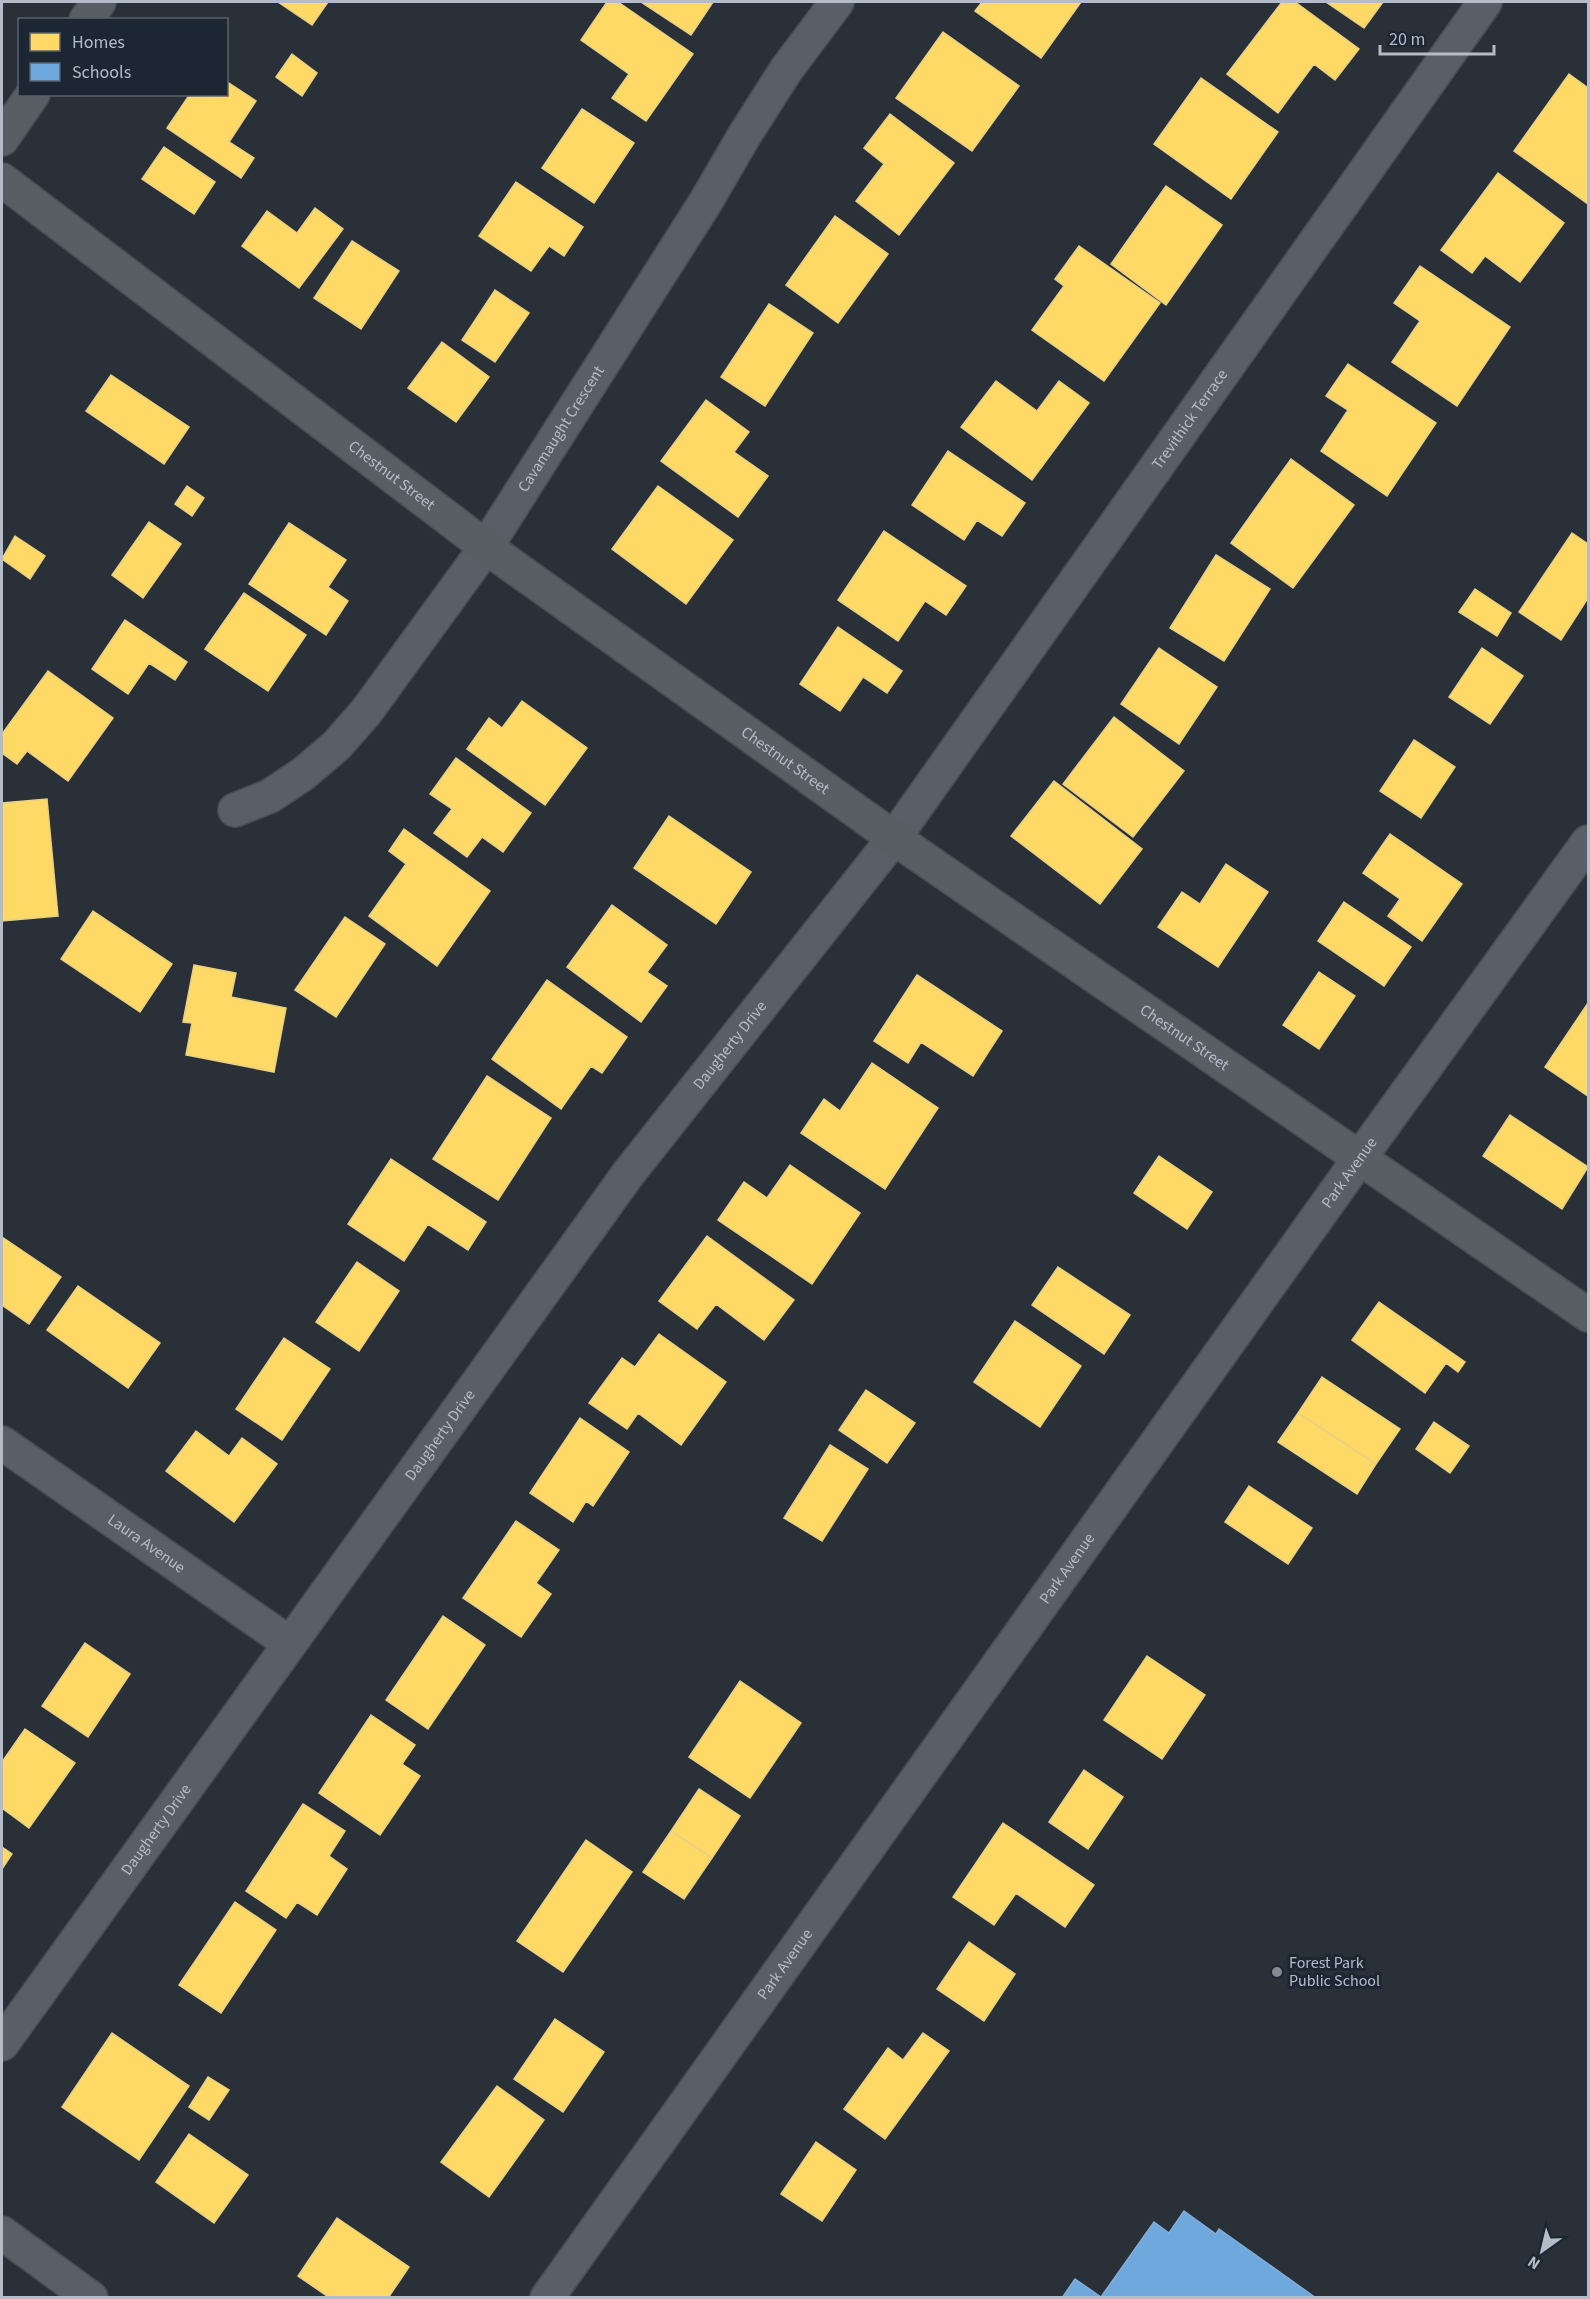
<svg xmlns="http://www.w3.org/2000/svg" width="1590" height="2299" viewBox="0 0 1590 2299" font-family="'Source Sans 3',sans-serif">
<rect width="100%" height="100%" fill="#2a3038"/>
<path fill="#ffd966" stroke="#e8d084" stroke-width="1.5" d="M278,2H328L312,25Z
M607,2H618L693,54L646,121L612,98L629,74L581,40Z
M641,2H713L691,35Z
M982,2H1081L1041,58L975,11Z
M1282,2H1295L1359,49L1335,80L1314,64L1278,113L1227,74Z
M1326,2H1383L1364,28Z
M943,32L1019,86L972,151L896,98Z
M292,54L317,73L302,96L276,77Z
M1569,74L1588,88V204L1514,151Z
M1201,78L1278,132L1231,199L1154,144Z
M226,81L256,101L229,142L254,158L241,178L167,128L190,94H226Z
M582,109L634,143L594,203L542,168Z
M890,114L954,163L899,235L856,201L884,164L864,148Z
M164,147L215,182L194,214L142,179Z
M1498,173L1564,223L1520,282L1485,256L1472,273L1441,250Z
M516,182L583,227L564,256L549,246L531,271L479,236Z
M1166,186L1222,225L1166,305L1111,264Z
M315,208L343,229L299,288L242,246L267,211L297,233Z
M835,216L888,254L838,323L786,285Z
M352,241L399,271L361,329L314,298Z
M1079,246L1160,303L1104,381L1032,330L1064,286L1055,279Z
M1420,266L1510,327L1457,406L1392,362L1420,321L1394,303Z
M495,290L529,313L495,362L462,340Z
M769,304L813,333L765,406L721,377Z
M442,342L489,377L456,422L408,388Z
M1348,364L1436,423L1387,496L1321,451L1348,410L1326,396Z
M111,375L189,427L164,464L86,411Z
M996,381L1037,411L1059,381L1089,403L1032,480L961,427Z
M706,400L749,432L734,452L768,476L738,517L661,461Z
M948,451L1025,503L1002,536L977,520L964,540L912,505Z
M1291,459L1354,505L1293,588L1231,543Z
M187,486L204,498L192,516L175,504Z
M658,486L733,540L686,604L612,549Z
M149,522L181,544L143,598L112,575Z
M289,523L346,560L328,587L348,601L326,635L249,584Z
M884,531L966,586L946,615L925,601L898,641L838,600Z
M1572,533L1588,544V598L1561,640L1519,612Z
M15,536L45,556L30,579L2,559Z
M1216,555L1270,589L1224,661L1170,628Z
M1475,589L1511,613L1497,636L1459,612Z
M244,593L306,635L268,691L205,649Z
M125,620L187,662L175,680L149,663L128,694L92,669Z
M838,627L902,671L887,693L863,677L840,711L800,684Z
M1159,648L1217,687L1179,744L1121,704Z
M1482,648L1523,676L1490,724L1449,697Z
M48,671L113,718L68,781L27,751L17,764L2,753V734Z
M522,701L587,748L545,805L467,749L489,718L502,728Z
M1114,717L1184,771L1133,837L1063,784Z
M1414,740L1455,767L1421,818L1380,791Z
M456,758L531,813L503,852L482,837L467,857L434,833L452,809L430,794Z
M1054,781L1142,849L1100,904L1011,836Z
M47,799L58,916L2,921V803Z
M669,816L751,872L716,924L634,868Z
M404,829L490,891L437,966L369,916L406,864L389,851Z
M1390,834L1462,884L1422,941L1388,916L1400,899L1363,873Z
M1226,864L1268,892L1218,967L1158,927L1182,892L1200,904Z
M1344,902L1411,947L1384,986L1318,941Z
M612,905L667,945L647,972L667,986L641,1022L567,967Z
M93,911L172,964L140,1012L61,959Z
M345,917L385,944L336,1017L295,990Z
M194,965L236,973L231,997L286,1008L274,1072L186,1055L192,1023L183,1022Z
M1319,972L1355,996L1319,1049L1283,1025Z
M917,975L1002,1031L973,1076L921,1042L908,1063L874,1041Z
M547,980L627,1037L602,1073L591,1066L561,1109L492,1059Z
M1588,1003V1096L1545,1067Z
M872,1063L938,1108L885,1189L801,1133L824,1099L840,1111Z
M487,1076L551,1118L498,1200L433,1159Z
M1510,1115L1588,1167L1562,1209L1483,1156Z
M1159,1156L1212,1192L1187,1229L1134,1193Z
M391,1159L486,1222L468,1250L428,1224L404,1261L348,1224Z
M790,1165L860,1213L812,1284L718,1220L744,1182L767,1198Z
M707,1236L794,1300L764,1340L716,1304L697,1329L659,1301Z
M2,1237L61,1277L29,1324L2,1305Z
M357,1262L399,1291L359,1351L316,1322Z
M1058,1267L1130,1315L1104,1354L1032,1305Z
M78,1286L160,1343L128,1388L47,1330Z
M1379,1302L1465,1362L1458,1372L1446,1363L1425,1393L1352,1340Z
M1015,1321L1081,1366L1040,1427L974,1382Z
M659,1334L726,1382L681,1445L638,1413L627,1429L589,1403L622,1358L635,1367Z
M284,1338L330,1369L282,1440L236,1409Z
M1322,1377L1400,1429L1376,1464L1298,1413Z
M866,1390L915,1423L887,1463L839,1430Z
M1298,1413L1376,1464L1357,1494L1278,1442Z
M580,1418L629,1452L593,1506L586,1501L573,1522L530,1493Z
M1434,1422L1469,1446L1450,1473L1416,1449Z
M196,1431L229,1456L242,1438L277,1464L234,1522L166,1471Z
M830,1445L868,1469L822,1541L784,1518Z
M1249,1486L1312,1528L1288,1564L1225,1522Z
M516,1521L559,1550L536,1583L551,1594L521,1637L463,1598Z
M443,1616L485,1645L428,1729L386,1700Z
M85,1643L130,1674L88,1737L42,1706Z
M1147,1656L1205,1695L1162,1759L1104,1720Z
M740,1681L801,1723L750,1798L689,1757Z
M371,1715L415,1745L402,1764L420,1776L380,1835L319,1793Z
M25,1729L75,1763L29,1828L2,1808V1762Z
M1084,1770L1123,1797L1088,1849L1049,1822Z
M699,1789L740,1816L712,1858L671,1831Z
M303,1804L345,1831L329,1856L347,1869L317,1915L297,1902L286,1918L246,1891Z
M1003,1823L1094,1885L1065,1927L1016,1893L994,1925L953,1897Z
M671,1831L712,1858L684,1899L643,1872Z
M586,1840L632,1872L563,1972L517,1941Z
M2,1847L12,1854L2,1869Z
M235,1902L276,1930L221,2013L179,1985Z
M969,1942L1015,1974L984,2021L937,1989Z
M555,2019L604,2052L563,2112L514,2079Z
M112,2033L189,2086L139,2160L62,2107Z
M923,2033L949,2051L885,2139L844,2109L888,2048L903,2060Z
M208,2077L229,2090L209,2120L189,2107Z
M497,2086L544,2120L489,2197L441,2162Z
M189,2134L248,2175L214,2223L156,2182Z
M816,2142L856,2170L822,2221L781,2194Z
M337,2218L409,2267L388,2298H330L298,2276Z"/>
<path fill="#6fa8dc" stroke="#84aed6" stroke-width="1.5" d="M1184,2211L1216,2234L1219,2229L1316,2298H1062L1075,2279L1101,2297L1154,2222L1169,2233Z"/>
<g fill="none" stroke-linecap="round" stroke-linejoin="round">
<defs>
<g id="street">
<path id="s1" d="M235,810L270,796L303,774L336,746L366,712L486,547L705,203L744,136L786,70L837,2"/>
<path id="s2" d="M2,1443L289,1643"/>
<path id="s3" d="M2,2044L628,1174L894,838L1485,2"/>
<path d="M2,2233L91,2298"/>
<path id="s4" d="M547,2298L1359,1159L1588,842"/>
</g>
<g id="secondary">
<path d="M86,20L99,2"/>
<path d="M2,139L33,94"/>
<path id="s5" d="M2,180L486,547L894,838L1588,1315"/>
</g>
</defs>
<use href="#street" stroke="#484c53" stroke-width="36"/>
<use href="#secondary" stroke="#484c53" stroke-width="36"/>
<use href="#street" stroke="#5a5e66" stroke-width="33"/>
<use href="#secondary" stroke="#595d64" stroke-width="33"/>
</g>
<circle fill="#848b96" stroke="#1d2633" stroke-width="2" cx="1277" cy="1972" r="6"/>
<g text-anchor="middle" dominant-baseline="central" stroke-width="6" stroke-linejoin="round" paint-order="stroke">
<g font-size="16" fill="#b4bcc9" stroke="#1d2633">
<text stroke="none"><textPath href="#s3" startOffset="2013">Trevithick Terrace</textPath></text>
<text stroke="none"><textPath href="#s1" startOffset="510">Cavamaught Crescent</textPath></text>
<text stroke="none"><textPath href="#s5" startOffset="489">Chestnut Street</textPath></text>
<text stroke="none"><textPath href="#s5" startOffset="975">Chestnut Street</textPath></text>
<text stroke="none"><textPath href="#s5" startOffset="1461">Chestnut Street</textPath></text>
<text stroke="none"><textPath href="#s3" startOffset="1236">Daugherty Drive</textPath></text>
<text stroke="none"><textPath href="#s4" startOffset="1382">Park Avenue</textPath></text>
<text stroke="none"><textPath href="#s3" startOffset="750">Daugherty Drive</textPath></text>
<text stroke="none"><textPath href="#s2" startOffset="176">Laura Avenue</textPath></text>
<text stroke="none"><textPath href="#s4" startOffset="896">Park Avenue</textPath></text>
<text stroke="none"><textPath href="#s3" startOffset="264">Daugherty Drive</textPath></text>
<text stroke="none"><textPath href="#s4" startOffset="410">Park Avenue</textPath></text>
</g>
<g font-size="16" fill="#b4bcc9" stroke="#1d2633" text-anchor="start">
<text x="1289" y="1963">Forest Park<tspan x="1289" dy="18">Public School</tspan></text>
</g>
</g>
<rect width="1590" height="2299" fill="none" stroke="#b4bcc9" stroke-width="6"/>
<rect x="18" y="18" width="210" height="78" fill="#1d2633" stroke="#59626f" stroke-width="1.5"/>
<rect x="30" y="33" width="30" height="18" fill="#ffd966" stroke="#59626f" stroke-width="1.5"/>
<text x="72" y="48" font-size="18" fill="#b4bcc9">Homes</text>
<rect x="30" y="63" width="30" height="18" fill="#6fa8dc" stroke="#59626f" stroke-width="1.5"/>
<text x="72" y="78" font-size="18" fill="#b4bcc9">Schools</text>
<g transform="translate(1542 2251) rotate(214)" stroke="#1d2633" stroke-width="4.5" paint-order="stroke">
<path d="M0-4.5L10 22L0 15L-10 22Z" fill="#b4bcc9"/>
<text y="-9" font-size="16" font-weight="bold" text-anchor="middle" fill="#b4bcc9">N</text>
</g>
<path d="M1380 45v9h114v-9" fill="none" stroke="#b4bcc9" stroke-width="3"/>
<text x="1389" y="45" font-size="18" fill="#b4bcc9" stroke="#1d2633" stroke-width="4.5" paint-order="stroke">20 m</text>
</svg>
